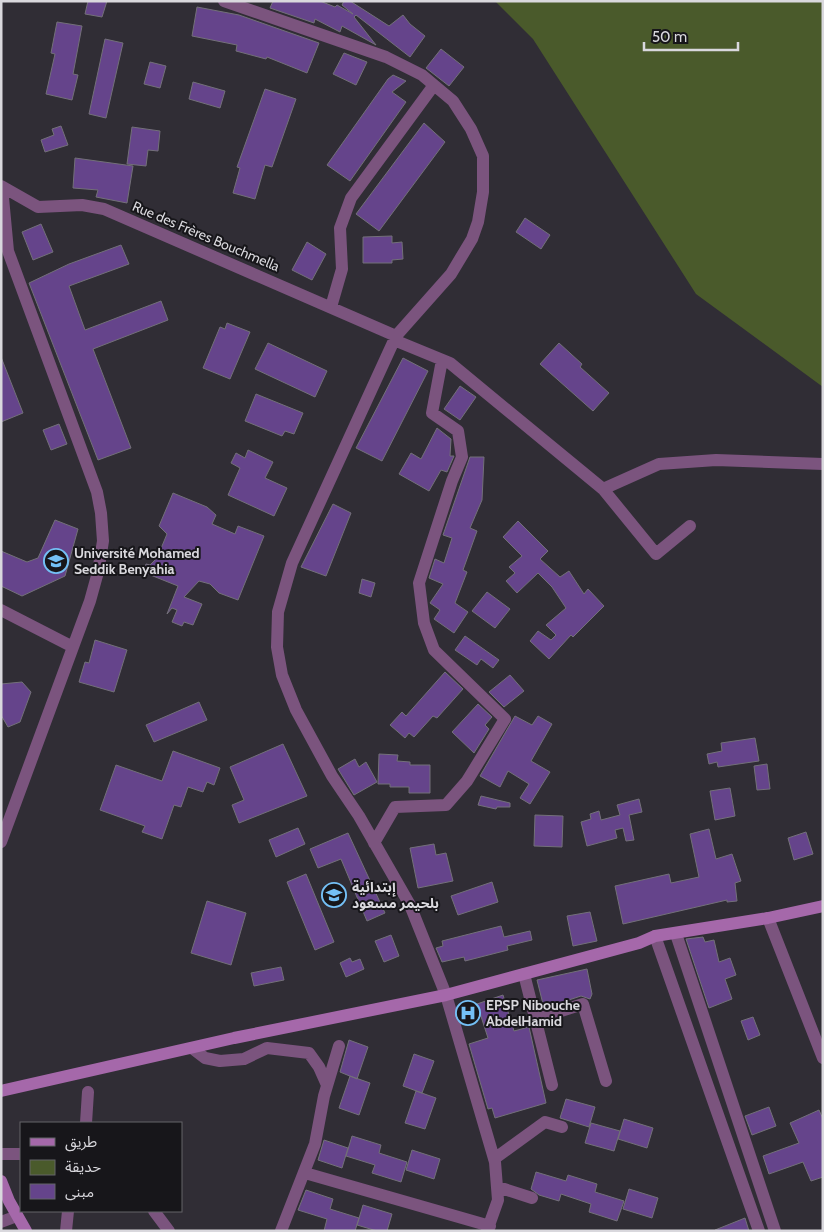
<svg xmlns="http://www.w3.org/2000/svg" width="824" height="1232" viewBox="0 0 824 1232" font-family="Cabin,'Noto Sans Arabic',sans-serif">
<rect width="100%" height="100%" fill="#302d35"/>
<path fill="#4a5a2b" d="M495,1H823V387L696,294L533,39Z"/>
<path fill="#65448b" stroke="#737079" d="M88,1H107L102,17L85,14Z
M273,1H320L335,7L337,5L353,14L342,5L344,1H350L389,26L403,15L410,24L425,36L410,57L356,15L354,17L376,45L342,26L340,32L315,19L314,23L270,8Z
M197,7L239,15L319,43L307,73L267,57L266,59L236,51L237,45L192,36Z
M57,22L82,26L73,74L78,75L72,100L46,94L55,54L51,53Z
M105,39L123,43L106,118L89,114Z
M441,49L464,67L449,86L426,68Z
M344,53L367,62L356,85L333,74Z
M150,62L166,66L160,88L144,84Z
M393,75L406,81L392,92L406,102L350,181L327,165L388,79Z
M193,82L225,91L220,108L189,99Z
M265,89L296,99L272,167L265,165L255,199L233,193L240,168L237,167Z
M424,123L445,142L379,231L356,214Z
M61,126L68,145L45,152L41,140L54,135L52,129Z
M132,127L160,131L158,151L148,150L146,166L127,164Z
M75,158L133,166L127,203L96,197L98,190L73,188Z
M525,218L550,235L541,249L516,232Z
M41,224L53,252L33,260L22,232Z
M392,236V243L402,242L403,259L392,260V263H363V237Z
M307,242L326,254L312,280L292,270Z
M121,245L129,264L69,286L85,330L161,301L168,320L93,349L131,448L98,460L29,283L69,264Z
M227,323L250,332L230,379L203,368L220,327L225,329Z
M268,343L327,371L315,397L255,369Z
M559,343L582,364L580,367L609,393L593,411L540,364Z
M1,357L23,413L1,422Z
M403,358L428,371L382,461L356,448Z
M460,386L476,397L460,420L444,409Z
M256,394L303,413L294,434L285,431L282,436L245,421Z
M59,424L67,444L51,450L43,430Z
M437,428L451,439L450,456H454L447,472L441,470L429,491L399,474L411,453L421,459Z
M248,450L273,462L265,478L287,488L274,516L228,495L240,468L231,463L236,453L245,458Z
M470,457H484L482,500L470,528L477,531L463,570L467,572L455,603L468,612L454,633L434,619L440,610L430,603L443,584L429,578L435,559L444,563L452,538L443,535Z
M173,493L207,507L216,515L212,524L235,534L238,526L264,536L238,600L219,593L210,584L199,581L184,597L202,604L193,625L184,622L182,626L172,622L177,610L172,608L167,614L178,586L143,572L146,564L150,565L157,558L167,534L159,526Z
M333,504L351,513L326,576L301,567Z
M55,520L78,529L65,576L22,596L1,586V551L27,562L38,558Z
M518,521L548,551L540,559L560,577L569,571L584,594L588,589L604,606L573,637L571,635L549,659L530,641L538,631L551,640L556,635L546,625L566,608L552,587L538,573L517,593L506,581L515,573L509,567L522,556L503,537Z
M362,579L375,583L371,597L359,593Z
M487,592L510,609L495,628L472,611Z
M465,636L499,660L493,668L481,659L477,665L455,650Z
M95,640L127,650L114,692L79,682L85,662L89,663Z
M445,672L463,689L437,718L433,716L414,737L409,733L405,738L390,725L402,712L406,716Z
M510,675L524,691L504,707L489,692Z
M22,682L31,692L20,722L8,727L1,715V684Z
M199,702L207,720L154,742L146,725Z
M478,704L492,717L485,725L489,729L474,753L452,732Z
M515,716L532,725L538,716L552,724L531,761L550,772L530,804L520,798L529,784L508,771L500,787L480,776Z
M755,738L759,761L718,767L717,762L709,764L707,754L722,751L721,743Z
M283,744L307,796L239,823L232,805L244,800L230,767Z
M173,751L220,768L214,785L207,782L203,792L188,787L181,807L174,805L162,839L142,832L145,826L100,810L116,765L162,781Z
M379,754L398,755L397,761L410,762V765H430V793H409V787H390V784H378Z
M355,759L359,767L366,762L377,782L354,795L338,769Z
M767,764L770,789L757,790L754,766Z
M730,788L735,816L715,820L710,791Z
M481,796L510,803V807H497L496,809L478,805Z
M639,799L642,812L629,815L634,840L626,841L623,828L615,830L617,838L587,846L581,822L591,819L590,814L599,811L601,820L620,815L617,805Z
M535,815L563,816L562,847L534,846Z
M298,828L305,844L276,857L269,840Z
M709,829L716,859L732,854L741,881L735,883L737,901L727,902V900L623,924L615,886L669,874L671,883L699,877L690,834Z
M806,832L813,854L794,860L788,838Z
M348,833L385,913L367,921L341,859L318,868L310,849Z
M434,844L436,855L446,853L453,881L418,888L410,848Z
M306,874L334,942L315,950L287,882Z
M492,882L498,902L458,915L451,896Z
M207,901L246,913L231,965L191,953Z
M590,912L597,941L573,946L567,916Z
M501,926L504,937L530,931L532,940L507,946L508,950L465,961L464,957L442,962L436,948L443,946L442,941Z
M391,935L399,956L384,962L375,941Z
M703,937L705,942L714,940L719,962L730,958L736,975L725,979L732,999L709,1008L686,939Z
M350,958L352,962L360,959L364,969L346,977L340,963Z
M281,967L284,980L254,986L251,973Z
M587,969L592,994L590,999L581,996L544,1008L537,980Z
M503,995L514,1031L529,1027L546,1103L495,1118L492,1108L488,1109L469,1044L488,1038L477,1004Z
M753,1017L760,1035L748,1040L741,1021Z
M349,1040L368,1047L357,1079L340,1072Z
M414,1054L434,1061L422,1093L403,1086Z
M350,1076L370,1083L359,1115L339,1108Z
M416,1091L436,1098L425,1129L405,1123Z
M566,1099L595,1107L589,1127L560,1118Z
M769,1107L776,1126L752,1135L745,1116Z
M819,1110L823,1119V1177L811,1181L803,1162L769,1174L763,1156L799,1143L790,1123Z
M624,1119L653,1128L647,1148L618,1139Z
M591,1123L620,1131L614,1151L585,1143Z
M352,1136L381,1145L379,1153L407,1162L401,1182L372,1173L375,1165L346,1156Z
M324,1140L348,1148L342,1168L318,1160Z
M412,1150L440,1159L434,1179L406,1170Z
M536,1172L566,1181L568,1175L597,1184L595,1192L624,1201L617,1221L589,1212L591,1204L561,1194L559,1201L539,1195L531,1189Z
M629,1189L658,1198L652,1218L623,1209Z
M306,1190L333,1199L330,1209L359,1218L355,1231H324L327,1219L298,1210Z
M363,1205L392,1214L387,1231H377L357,1225Z
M745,1218L749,1231H715V1230Z"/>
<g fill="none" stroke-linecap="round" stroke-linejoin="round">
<path stroke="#7b547e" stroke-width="12" d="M224,1L386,57L422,75L453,101L471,129L483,156V192L478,222L472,239L451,274L396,336L292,563L278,612L277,647L282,675L296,710L332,776L359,816L410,905L446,995L495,1162L498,1200L487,1231
M1,186L38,207L82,205L104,209L396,336
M331,307L342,269L340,228L351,198L434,85
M394,340L450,363L603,489L656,554L690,526
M603,489L659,464L716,460L823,464
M1,610L73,647
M1,842L90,601L98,572L103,541L101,513L97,492L8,251L2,187
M374,843L395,807L446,805L467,781L505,719L434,650L424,623L419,583L452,481L462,457L458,431L432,413L442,360
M768,918L823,1058
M676,934L775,1231
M655,936L759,1231
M524,974L552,1085
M536,1019L583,1004L606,1081
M192,1048L205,1058L220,1061L244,1059L267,1048L309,1053L319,1067L327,1085
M86,1123L88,1092
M1,1154H21
M494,1159L545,1122L562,1127
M305,1173L490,1226
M498,1187L532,1198
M154,1211L169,1231
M1,1222L17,1216
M66,1231L68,1211
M281,1231L315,1144L324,1096L339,1046"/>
<path stroke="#a568aa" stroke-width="12" d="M1,1091L234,1038L446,995L639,943L655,936L768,918L823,906
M1,1181L9,1201L26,1231"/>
</g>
<defs>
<symbol id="university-ring" viewBox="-11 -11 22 22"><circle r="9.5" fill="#17161a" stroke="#74c0f6" stroke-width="1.5"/><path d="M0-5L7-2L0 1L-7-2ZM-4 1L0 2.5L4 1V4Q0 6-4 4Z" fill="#74c0f6"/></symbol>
<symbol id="school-ring" viewBox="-11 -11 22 22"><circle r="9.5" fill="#17161a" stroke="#74c0f6" stroke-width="1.5"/><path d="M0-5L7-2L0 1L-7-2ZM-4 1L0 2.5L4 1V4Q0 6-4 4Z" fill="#74c0f6"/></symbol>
<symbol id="hospital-ring" viewBox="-11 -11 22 22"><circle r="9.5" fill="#17161a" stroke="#74c0f6" stroke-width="1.5"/><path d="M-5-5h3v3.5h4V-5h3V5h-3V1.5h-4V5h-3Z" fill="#74c0f6"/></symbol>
</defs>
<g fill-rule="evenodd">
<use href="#university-ring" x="42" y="547" width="28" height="28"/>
<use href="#school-ring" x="320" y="881" width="28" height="28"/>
<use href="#hospital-ring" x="454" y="999" width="28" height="28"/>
</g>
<g text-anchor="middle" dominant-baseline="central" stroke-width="4" stroke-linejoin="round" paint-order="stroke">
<g font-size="14" fill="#d9d8dd" stroke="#17161a">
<text transform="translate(206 236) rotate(23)">Rue des Frères Bouchmella</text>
</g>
<g font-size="14" font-weight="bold" fill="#d9d8dd" stroke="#17161a" text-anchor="start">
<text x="74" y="553">Université Mohamed<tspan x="74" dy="16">Seddik Benyahia</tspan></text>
<text x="352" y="887">إبتدائية<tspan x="352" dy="16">بلحيمر مسعود</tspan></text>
<text x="486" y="1005">EPSP Nibouche<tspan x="486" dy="16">AbdelHamid</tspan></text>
</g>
</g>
<rect width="824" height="1232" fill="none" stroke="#d9d8dd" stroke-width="5"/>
<rect x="20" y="1122" width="162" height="90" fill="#17161a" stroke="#656468"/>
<rect x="30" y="1138" width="25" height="8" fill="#a568aa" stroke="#656468"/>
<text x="65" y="1147" font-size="15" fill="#d9d8dd">طريق</text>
<rect x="30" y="1160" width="25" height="15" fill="#4a5a2b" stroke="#656468"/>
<text x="65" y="1172" font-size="15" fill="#d9d8dd">حديقة</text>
<rect x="30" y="1184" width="25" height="15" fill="#65448b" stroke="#656468"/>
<text x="65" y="1197" font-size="15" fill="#d9d8dd">مبنى</text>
<path d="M644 42v8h94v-8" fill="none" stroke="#d9d8dd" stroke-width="2.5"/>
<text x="652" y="42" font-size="15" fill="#d9d8dd" stroke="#17161a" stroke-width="4" paint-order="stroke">50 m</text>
</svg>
